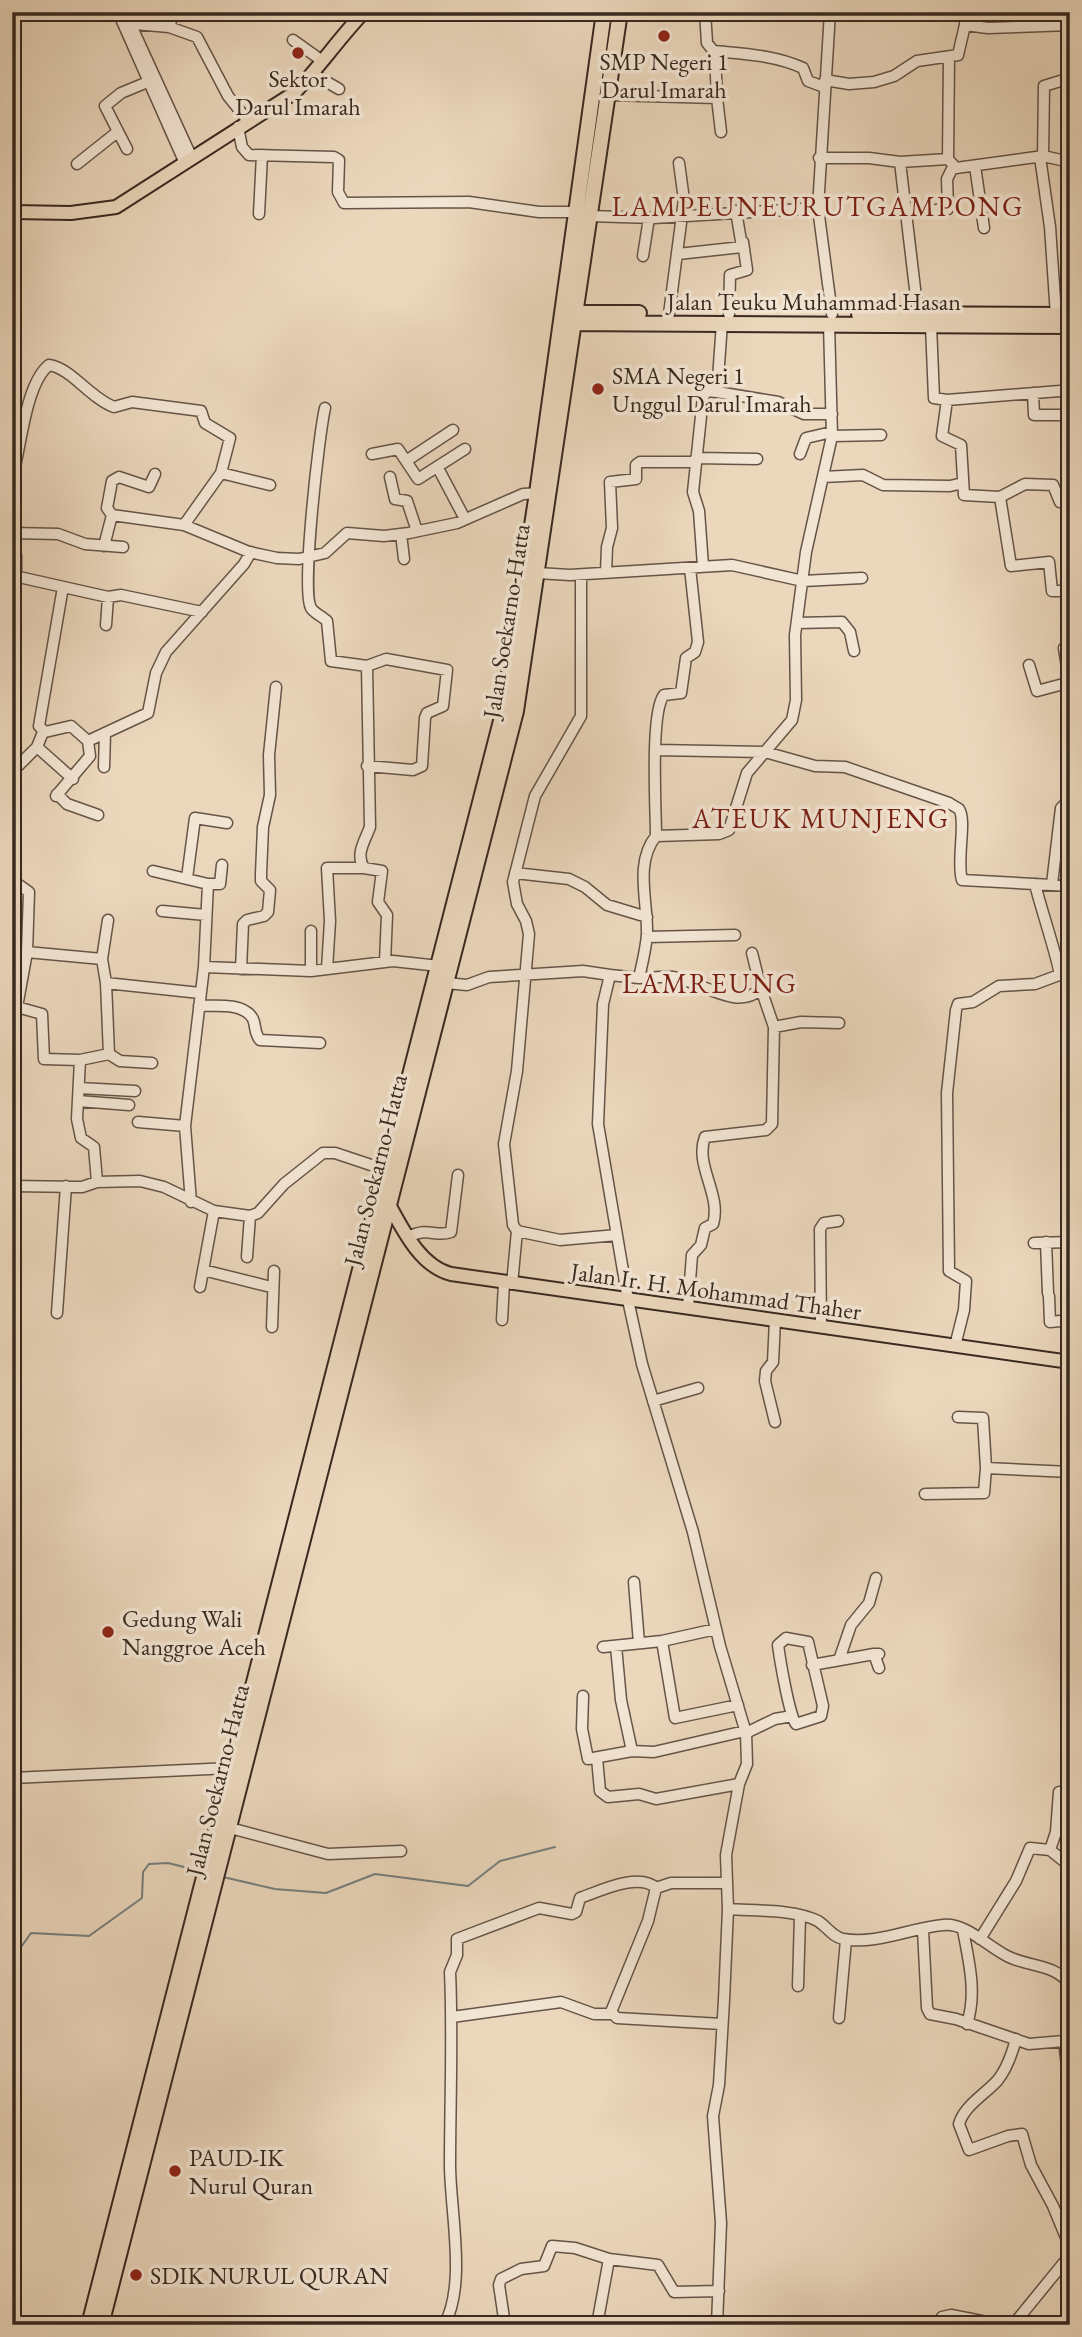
<svg xmlns="http://www.w3.org/2000/svg" width="1082" height="2337" viewBox="0 0 1082 2337" font-family="'EB Garamond',serif">
<rect width="100%" height="100%" fill="#ebd7bc"/>
<filter id="stains"><feTurbulence type="fractalNoise" baseFrequency=".00286" numOctaves="4"/><feColorMatrix values="0 0 0 0 .2 0 0 0 0 .09 0 0 0 0 .02 0 0 0 .5 -.17"/></filter>
<radialGradient id="worn" r=".72"><stop offset=".6" stop-color="#630" stop-opacity="0"/><stop offset="1" stop-color="#630" stop-opacity=".3"/></radialGradient>
<g fill="none" stroke-linecap="round" stroke-linejoin="round">
<path stroke="#757e7d" stroke-width="2" d="M223,1877L275,1889L326,1893L375,1874L468,1886L500,1861L555,1847
M12,1950H19L31,1933L89,1936L142,1898L143,1872L149,1864L168,1863L200,1871"/>
<defs>
<path id="minor" d="M118,12L184,161
M125,12L191,156
M830,12L818,208L832,314
M965,12V25L988,28L1070,25
M123,23L169,27L197,37L228,96L248,121
M169,27L174,12
M293,40L321,60
M714,51C744,54 775,55 803,68L808,81L824,87
M313,74L339,89
M825,80L849,84L874,82L894,76L917,61L958,55L965,25
M608,95L717,98L715,53L707,43L705,12
M717,98L721,132
M238,127L242,147L249,155L334,157L339,160L338,192L344,203L469,202L539,212H573
M127,149L105,106L121,93L150,81
M1043,156L1070,162
M1040,157L1050,227L1056,315
M819,158H869L900,162L948,159L956,168L1043,156L1044,86L1070,78
M948,159L949,57
M900,162L918,314
M77,164L116,133
M975,166L984,228
M904,213L948,209L947,179L953,167
M259,214L262,155
M588,216L654,218L818,208
M678,254L742,247L736,211
M643,256L649,218
M669,314L684,200L679,163
M729,314L730,275L747,270L743,242
M931,325L934,398L947,400L1060,391
M717,392L778,402L804,414H832
M1033,393L1034,415H1060
M947,400L942,436L961,445L964,495L1000,497L1011,566L1049,562L1052,591H1070
M325,408C319,434 301,591 311,608C314,613 323,617 327,621L331,661L367,666L370,827C365,841 355,854 364,868L382,871L378,902L387,915L385,962
M832,436L881,435
M372,454L398,449L406,461L453,430
M800,454L806,438L832,432
M696,458L757,459
M406,461L418,479L465,449
M438,468L465,519
M390,477L395,499L407,501L417,531
M823,477L863,475L883,485L950,486L963,483
M12,478C21,449 25,384 49,365C71,368 90,398 114,407L132,402L201,411L205,423L230,438L221,473
M1000,497L1025,484L1053,485L1060,502H1070
M112,515L107,508L112,481L119,477L149,487L155,474
M184,525L221,473L270,485
M12,533L58,534L85,544L123,547
M401,534L404,559
M1068,540H1070
M104,546L112,515L184,525L249,552L277,558L299,559L325,553L347,533L384,536L409,533L457,523L523,494L542,493
M16,556V575L19,577L108,597L121,595L202,612
M703,566L699,511L693,492L703,397L707,391L717,392L722,323
M606,572L607,547L612,528L610,482L636,479V465L640,462H696
M537,573L570,575L732,565L803,581L862,578
M581,575V716L535,796L513,882L517,904L526,921L529,934L517,1071L504,1144L513,1225L517,1231L560,1240L617,1235
M63,587L39,726L45,732L71,726L88,741L148,713L156,673L166,652L244,564L251,552
M797,623L842,622L850,632L854,651
M106,625L108,597
M1029,665L1037,691L1067,683L1069,680L1064,648L1070,647
M1069,742H1070
M37,747L73,779
M656,750L765,752L815,766L845,767L949,803L959,809C967,821 956,860 962,880L1070,886
M367,766L413,770L422,766L425,718L427,713L443,706L447,670L386,659L367,666
M104,767L105,733
M12,772L37,747L43,732
M57,794L67,804L98,815
M56,796L90,756L88,741
M656,836C656,810 650,712 664,695L681,693L686,658L695,652L698,642L690,568
M153,871L208,884
M515,873L569,879L585,887L607,905L647,917
M187,878L195,818L227,823
M12,880L29,892L27,952
M1052,884L1061,808L1070,799
M162,911L206,915
M647,937L735,935
M102,959L108,920
M204,967L208,884H220L222,865
M241,969L243,924L247,920L264,916L268,912L270,890L261,881V874L263,827L270,795L269,755L276,687
M327,969L330,921L327,868H364
M311,971V931
M639,978C650,978 662,976 673,977C701,981 737,1012 761,989L752,953
M446,983L467,985L489,977L583,971L610,975
M199,1006C214,1006 244,1002 253,1019C256,1026 254,1033 260,1040L320,1043
M774,1027L801,1022L839,1023
M109,1054L120,1061L152,1063
M80,1060L44,1059L42,1014L17,1007L27,952L102,959L106,983
M79,1088L135,1091
M78,1101L129,1105
M138,1122L185,1126
M97,1182L94,1147L81,1138L77,1119L80,1060L109,1054L106,983L200,993
M12,1186L82,1187L97,1182L140,1181L164,1187L214,1211L250,1216L258,1213L284,1184L323,1153H335L386,1170
M191,1202L185,1126L204,967L311,971L393,961L439,966
M409,1237C428,1226 435,1238 451,1232L458,1175
M1046,1242L1048,1293
M1034,1243L1070,1242
M247,1257L250,1216
M203,1270L271,1287
M512,1284L517,1231
M200,1287L214,1211
M1049,1296L1050,1322L1070,1320
M688,1307L692,1255L701,1245L705,1228L713,1224C722,1195 694,1165 705,1137L766,1130L772,1124L774,1027L761,989
M57,1313L66,1186
M502,1320L504,1283
M775,1320L773,1362L766,1371L765,1381L775,1422
M272,1327L274,1271
M821,1327L820,1229L824,1223L838,1221
M955,1346L964,1310L966,1281L949,1271L947,1093L956,1010L958,1004L973,1002L999,986L1035,984L1059,975C1061,968 1038,899 1035,884
M653,1401L698,1388
M958,1417L983,1418L986,1468L1070,1472
M925,1494L984,1493L986,1468
M634,1582L639,1643
M786,1638L808,1642L823,1706L821,1716L796,1724C789,1714 780,1660 778,1645Z
M662,1641L675,1718L738,1705
M616,1646L621,1700L632,1751
M603,1647L662,1641L716,1629
M839,1660L851,1625L869,1603L876,1578
M812,1665L874,1654
M879,1668L874,1654H879
M583,1696L582,1729L588,1759L632,1751L654,1752L745,1731
M746,1733L775,1719L792,1716
M597,1758L600,1791L608,1797L639,1794L656,1799L739,1784
M12,1778L231,1768
M230,1828L328,1854L401,1851
M1050,1850L1056,1832L1059,1792
M728,1909C755,1911 794,1909 818,1921C827,1927 833,1937 843,1939C877,1945 910,1928 943,1925C966,1922 989,1948 1009,1957C1030,1967 1056,1964 1070,1985
M923,1930L927,2008L930,2014L956,2019L1029,2044L1064,2041
M963,1930C969,1962 977,1993 967,2024
M980,1939L1016,1881L1030,1848L1050,1850L1070,1866
M798,1986L800,1916
M452,2017L561,2002L594,2014H611
M839,2018L846,1940
M722,2024L617,2018L611,2012L648,1921L656,1888L671,1883H727
M1016,2039C1012,2054 1007,2069 997,2081C984,2095 964,2106 959,2124L969,2150L1008,2136L1022,2134L1031,2165L1053,2206L1070,2247
M1069,2039L1064,2041L1070,2091
M444,2325C467,2285 450,2210 450,2165C450,2101 453,2036 450,1972L457,1955V1939L539,1908L572,1914L576,1912L580,1898C600,1891 639,1872 656,1888
M505,2325L499,2285L501,2279L521,2269L544,2266L552,2246L575,2248L609,2259
M597,2325L609,2259L658,2265L674,2292L719,2291
M717,2325L721,2223L713,2116L719,2085L724,2000L728,1909L726,1855L739,1784L747,1764L746,1733L720,1646L693,1532L642,1364L628,1300L598,1124L603,1004L610,975L639,978C642,964 646,949 647,934C648,902 634,863 656,836L719,834L729,830L747,773L792,720L796,700L795,635L806,552L832,436L829,323
M937,2325L942,2317L951,2315L1002,2325
M1013,2325L1066,2260L1070,2259"/>
<path id="major" d="M12,212L71,213L116,207L294,93C319,68 339,38 364,12
M386,1199C401,1226 419,1266 451,1274L1070,1362"/>
<path id="highway" d="M568,313H639
M859,314L1070,315
M564,323L1070,326
M89,2325L503,713L537,493L604,12
M101,2325L516,711L620,12"/>
</defs>
<use href="#minor" stroke="#655447" stroke-width="13"/>
<use href="#major" stroke="#382920" stroke-width="16"/>
<use href="#highway" stroke="#382920" stroke-width="18"/>
<use href="#minor" stroke="#f2e5d3" stroke-width="10"/>
<use href="#major" stroke="#ebd7bc" stroke-width="12"/>
<use href="#highway" stroke="#ebd7bc" stroke-width="14"/>
</g>
<g fill="#8f2418" stroke="#f2e5d3" stroke-width="2.5">
<circle cx="664" cy="36" r="7"/>
<circle cx="298" cy="53" r="7"/>
<circle cx="598" cy="389" r="7"/>
<circle cx="108" cy="1632" r="7"/>
<circle cx="175" cy="2171" r="7"/>
<circle cx="136" cy="2275" r="7"/>
</g>
<g text-anchor="middle" dominant-baseline="central" stroke-width="7" stroke-linejoin="round" paint-order="stroke">
<g font-size="24" fill="#382920" stroke="#f2e5d3" text-anchor="start">
<text x="664" y="61" text-anchor="middle">SMP Negeri 1<tspan x="664" dy="28">Darul Imarah</tspan></text>
<text x="298" y="78" text-anchor="middle">Sektor<tspan x="298" dy="28">Darul Imarah</tspan></text>
<text x="612" y="375">SMA Negeri 1<tspan x="612" dy="28">Unggul Darul Imarah</tspan></text>
<text x="122" y="1618">Gedung Wali<tspan x="122" dy="28">Nanggroe Aceh</tspan></text>
<text x="189" y="2157">PAUD-IK<tspan x="189" dy="28">Nurul Quran</tspan></text>
<text x="150" y="2275">SDIK NURUL QURAN</text>
</g>
<g font-size="24" fill="#382920" stroke="#f2e5d3">
<text x="814" y="301">Jalan Teuku Muhammad Hasan</text>
<text transform="translate(506 621) rotate(-81)">Jalan Soekarno-Hatta</text>
<text transform="translate(375 1170) rotate(-76)">Jalan Soekarno-Hatta</text>
<text transform="translate(716 1291) rotate(8)">Jalan Ir. H. Mohammad Thaher</text>
<text transform="translate(217 1780) rotate(-76)">Jalan Soekarno-Hatta</text>
</g>
<g font-size="28" letter-spacing="2" fill="#7a1f14" stroke="#f2e5d3">
<text x="818" y="206">LAMPEUNEURUTGAMPONG</text>
<text x="821" y="818">ATEUK MUNJENG</text>
<text x="710" y="983">LAMREUNG</text>
</g>
</g>
<rect width="1082" height="2337" fill="none" stroke="#ebd7bc" stroke-width="42"/>
<rect x="14" y="14" width="1054" height="2309" fill="none" stroke="#382920" stroke-width="3.5"/>
<rect x="21" y="21" width="1040" height="2295" fill="none" stroke="#382920" stroke-width="2"/>
<rect width="100%" height="100%" filter="url(#stains)"/>
<rect width="100%" height="100%" fill="url(#worn)"/>
</svg>
